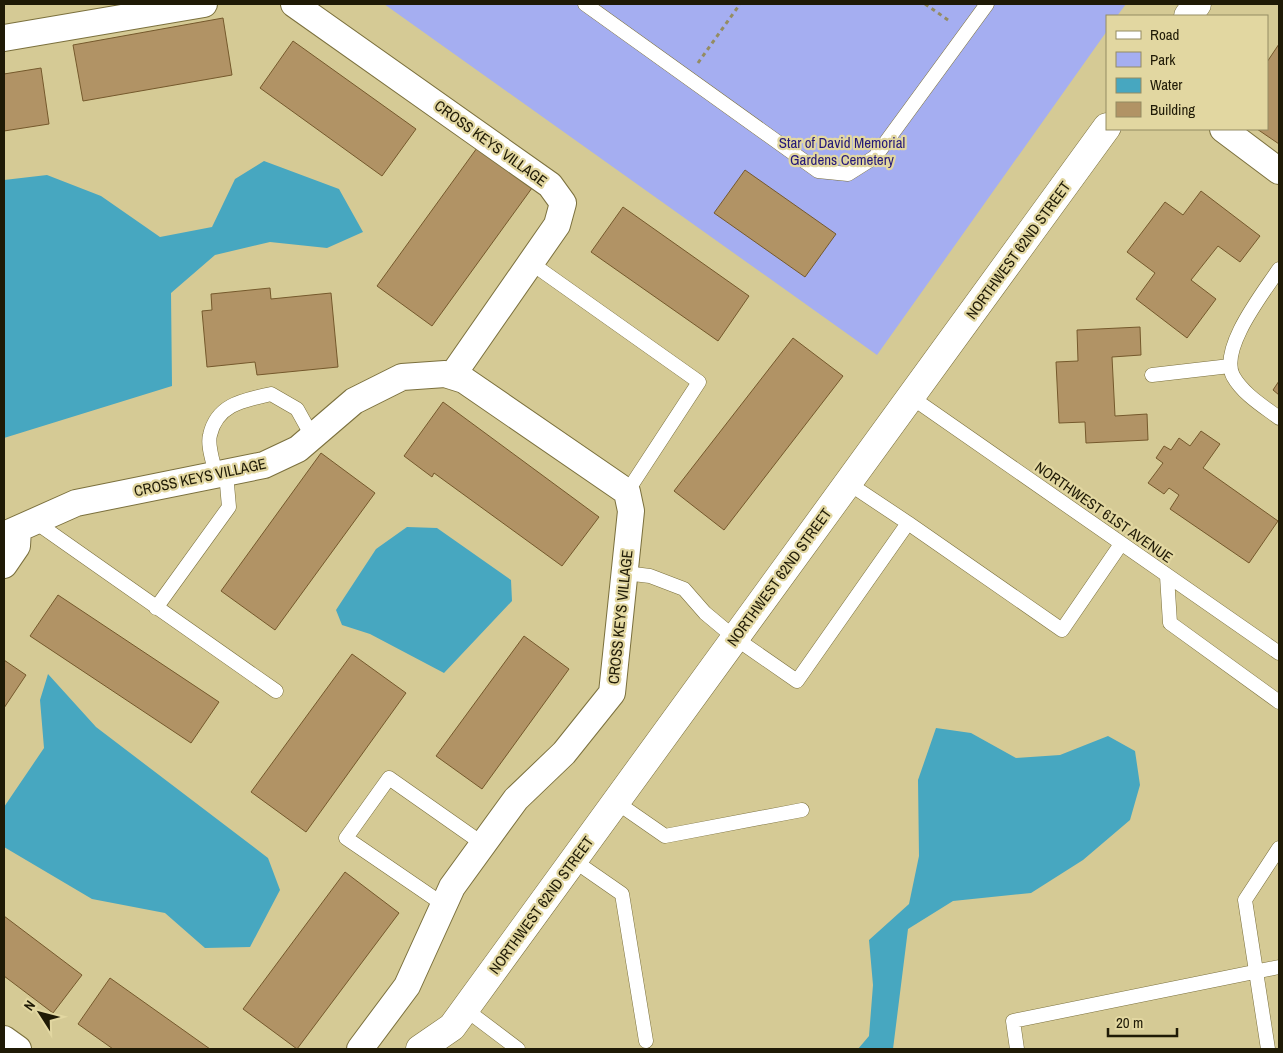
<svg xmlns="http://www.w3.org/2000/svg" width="1283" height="1053" viewBox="0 0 1283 1053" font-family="'Archivo Narrow',sans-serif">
<rect width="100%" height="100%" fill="#d5ca95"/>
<path fill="#a5aef1" d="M384,4H1126L1117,16H1107V31L877,355Z"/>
<path fill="#47a7c0" d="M264,161L339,189L363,232L327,248L270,242L215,255L171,293L172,386L4,438V180L47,175L101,196L160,237L212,227L235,179Z
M407,527L437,528L511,580L512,601L444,673L370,634L342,625L336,610L376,549Z
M48,674L96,727L268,858L280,890L250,947L205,948L165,913L92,899L4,847V807L44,748L40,700Z
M936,728L971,733L1016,758L1060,755L1108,736L1135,751L1140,785L1130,820L1083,860L1031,893L953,901L908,929L893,1049H858L869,1036L873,985L869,940L909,904L919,856L918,780Z"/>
<path fill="#b19365" stroke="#75592c" d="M223,18L232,75L83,101L73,45Z
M293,41L416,129L382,176L260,88Z
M1279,44V144L1257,129H1267V62Z
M41,68L49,124L4,131V74Z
M477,148L532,188L432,326L377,286Z
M745,170L836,234L805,277L714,213Z
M1201,191L1260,236L1240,262L1218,246L1191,280L1216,299L1187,338L1136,299L1155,273L1127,252L1165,202L1183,215Z
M623,207L749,296L718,341L591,252Z
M270,288L271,299L331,293L338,367L257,375L255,362L207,367L202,311L212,310L211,294Z
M1140,327L1141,355L1112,357L1115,416L1147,414L1148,440L1086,443L1085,422L1059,423L1056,362L1078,361L1077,330Z
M793,338L843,376L724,530L674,491Z
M1279,381V395L1273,390Z
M443,402L599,517L562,566L434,473L432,477L404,456Z
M1201,431L1220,444L1203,468L1278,521L1249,563L1170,509L1179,495L1169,488L1164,494L1148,483L1163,463L1156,458L1164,446L1171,450L1179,438L1190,446Z
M321,453L375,493L275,630L221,591Z
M58,595L219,702L191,743L30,636Z
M524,636L569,669L482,789L436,756Z
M352,654L406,693L306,832L251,792Z
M4,660L26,675L4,708Z
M345,872L399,913L297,1049L243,1009Z
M4,916L82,975L53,1013L4,976Z
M110,978L210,1049H113L78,1024Z"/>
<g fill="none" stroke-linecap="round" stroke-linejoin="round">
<defs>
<path id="lane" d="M585,4L818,171L848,174L875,157L987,4
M531,263L699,382L627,492
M1279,269C1264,292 1219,348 1233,376C1243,394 1263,406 1279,418
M1152,375L1230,366
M911,397L1279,653
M216,475C214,464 207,446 210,435C217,404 244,400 271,394L297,409L312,436
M848,483L908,523
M34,521L276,691
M625,573L650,576L684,589L705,613L735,638L797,681L908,523L1062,630L1121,544
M1167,576L1170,623L1279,702
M156,608L229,507L226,473
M616,802L665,836L802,810
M573,860L622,894L646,1041
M444,905L346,838L389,778L483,844
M465,1009L518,1049
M1017,1049L1013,1021L1279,967
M1268,1049L1245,900L1279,848"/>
<path id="street" d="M294,4L550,185L563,203L557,225L452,376
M4,38L204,4
M1223,129L1279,171
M4,535L76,503L264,465L298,449L354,401L402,377L445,374L464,380L627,492L631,511L612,693L564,753L516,799L452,887L407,986L360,1049
M4,565L17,546L18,529
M4,1039L18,1049"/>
<path id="secondary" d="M1188,16L1197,4
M420,1049L452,1027L1107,127"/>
</defs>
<use href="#lane" stroke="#7b703d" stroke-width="15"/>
<use href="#street" stroke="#7b703d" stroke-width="28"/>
<use href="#secondary" stroke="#7b703d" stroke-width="29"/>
<path stroke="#948c62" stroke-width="3" stroke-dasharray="4 4" stroke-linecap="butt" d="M925,4L951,22
M698,63L740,4"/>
<use href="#lane" stroke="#fff" stroke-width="14"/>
<use href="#street" stroke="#fff" stroke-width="26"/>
<use href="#secondary" stroke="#fff" stroke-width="28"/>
</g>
<g text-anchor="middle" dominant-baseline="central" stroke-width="4.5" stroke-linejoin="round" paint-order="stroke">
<g font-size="15" fill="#241877" stroke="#e2d7a1">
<text x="842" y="142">Star of David Memorial<tspan x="842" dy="17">Gardens Cemetery</tspan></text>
</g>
<g font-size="15" fill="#1f1a06" stroke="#e2d7a1">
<text transform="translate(491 143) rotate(36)">CROSS KEYS VILLAGE</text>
<text transform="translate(1018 250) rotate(-54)">NORTHWEST 62ND STREET</text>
<text transform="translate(200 477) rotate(-12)">CROSS KEYS VILLAGE</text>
<text transform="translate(1104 512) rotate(35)">NORTHWEST 61ST AVENUE</text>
<text transform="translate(779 577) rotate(-54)">NORTHWEST 62ND STREET</text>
<text transform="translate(620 617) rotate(-84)">CROSS KEYS VILLAGE</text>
<text transform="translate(541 905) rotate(-54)">NORTHWEST 62ND STREET</text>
</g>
</g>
<rect width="1283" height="1053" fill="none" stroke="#1f1a06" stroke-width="10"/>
<rect x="1106" y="15" width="162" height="115" fill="#e2d7a1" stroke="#948b63"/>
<rect x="1116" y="31" width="25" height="8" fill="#ffffff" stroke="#948b63"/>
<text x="1150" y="40" font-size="15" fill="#1f1a06">Road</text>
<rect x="1116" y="52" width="25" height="15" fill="#a5aef1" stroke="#948b63"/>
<text x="1150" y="65" font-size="15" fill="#1f1a06">Park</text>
<rect x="1116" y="78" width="25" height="15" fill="#47a7c0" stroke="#948b63"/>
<text x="1150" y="90" font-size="15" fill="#1f1a06">Water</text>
<rect x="1116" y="102" width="25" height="15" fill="#b19365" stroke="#948b63"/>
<text x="1150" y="115" font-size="15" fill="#1f1a06">Building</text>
<g transform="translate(40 1013) rotate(306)" stroke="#e2d7a1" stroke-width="4" paint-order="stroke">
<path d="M0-4L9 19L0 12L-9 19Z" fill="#1f1a06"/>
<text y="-8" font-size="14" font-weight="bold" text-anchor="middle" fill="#1f1a06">N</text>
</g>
<path d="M1108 1028v8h69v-8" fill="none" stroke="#1f1a06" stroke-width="2.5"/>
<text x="1116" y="1028" font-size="15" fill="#1f1a06" stroke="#e2d7a1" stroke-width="4" paint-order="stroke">20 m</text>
</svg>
